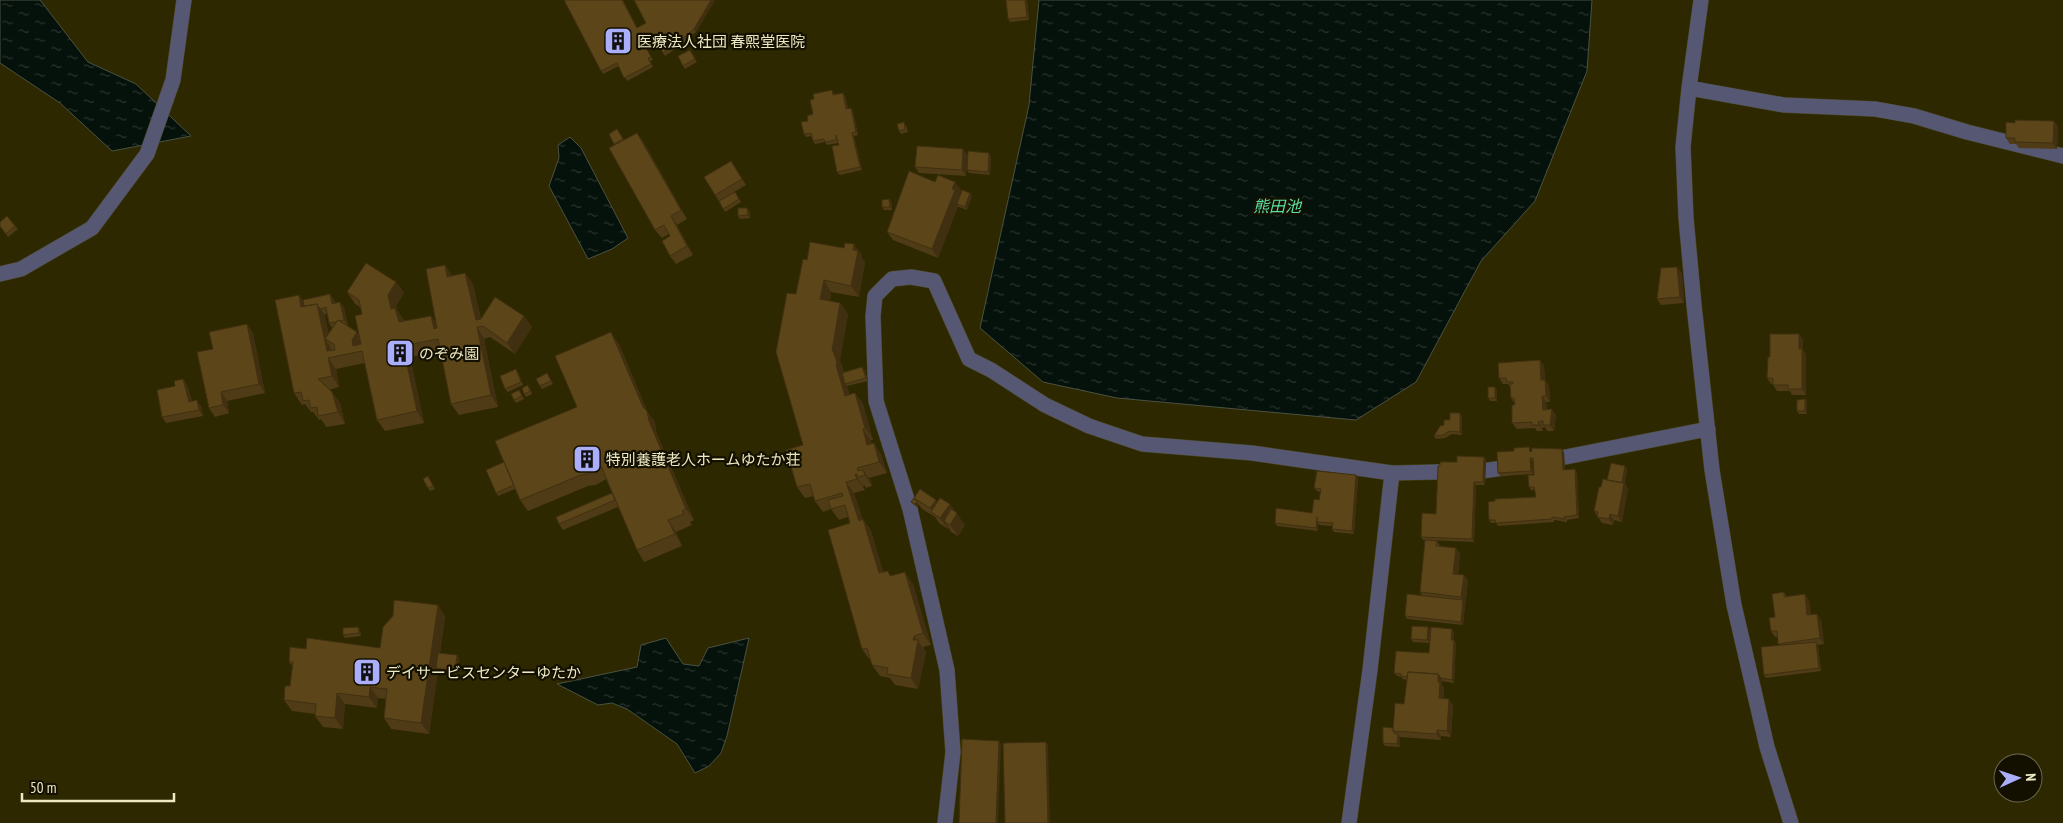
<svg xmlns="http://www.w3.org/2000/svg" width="2063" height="823" viewBox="0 0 2063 823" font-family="'PT Sans Narrow','Noto Sans JP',sans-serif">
<defs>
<pattern id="water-ripples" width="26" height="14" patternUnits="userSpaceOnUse" patternTransform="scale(1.25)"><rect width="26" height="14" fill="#05110b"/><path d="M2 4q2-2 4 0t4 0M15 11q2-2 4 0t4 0" fill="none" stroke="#2a342d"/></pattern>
</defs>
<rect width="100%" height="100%" fill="#2d2800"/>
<path fill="url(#water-ripples)" stroke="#4b5242" d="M0,0H40L88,62L136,84L191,136L112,151L60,103L0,63Z
M1039,0H1592L1587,71L1535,201L1481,261L1416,382L1356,420L1117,398L1043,382L980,328L1029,105Z
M570,137L581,148L628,238L612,249L588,259L549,186L559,158L558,145Z
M666,638L683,664L699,666L708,648L749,638L727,736L721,753L709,766L695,773L677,744L627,709L612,703L598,705L557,684L637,667L641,645Z"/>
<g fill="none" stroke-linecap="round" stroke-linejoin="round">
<defs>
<path id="minor" d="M1701,0L1689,88L1683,147L1686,218L1694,305L1712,470L1734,605L1767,747L1791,823
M1689,88L1784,105L1875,109L1914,116L1967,132L2063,156
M0,274L21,269L92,228L147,154L173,80L184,0
M1545,461L1708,429
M945,823L953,752L947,670L910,509L876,401L873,316L875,296L892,279L911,277L934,281L969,359L991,370L1045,405L1089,426L1142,444L1252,453L1392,473L1482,471L1518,466
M1349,823L1370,670L1392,473"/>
</defs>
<use href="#minor" stroke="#48431b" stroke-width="16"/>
<use href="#minor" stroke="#555773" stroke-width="15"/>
</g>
<path fill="#4f3b15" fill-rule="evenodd" d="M564,0H623L637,28L715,0L696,32L681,45L665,56L655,39L645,45L653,60L650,61L653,67L627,81L619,66L603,74Z
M1027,0L1029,20L1010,22L1008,19Z
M692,53L697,62L685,69L683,66Z
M835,93V94L843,93L845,96L848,108L853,111L858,135L854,136L862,170L840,175L837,172L838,143L827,145L825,142L815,144L813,141L811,136L806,137L804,134L808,121L813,114L814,99Z
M2054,121L2058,127L2057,149L2019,148L2016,144H2010L2006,138Z
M906,125L908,132L901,134L899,131Z
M617,129L624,140L643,141L687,219L677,225L693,255L676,264L670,256V236L669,234L662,238L655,230L615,145L609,134Z
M963,149L967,155L966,176L919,173L915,167Z
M991,156L990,175L969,173L967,170Z
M731,161L746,185L719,201L715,195Z
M935,182H955L961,190L959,197L970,193L972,196L967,210L959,207L958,206L938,258L893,240L887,232Z
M735,192L741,202L725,212L719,201Z
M889,199L892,202V210H884L882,207Z
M750,211V218L740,219L738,216Z
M7,216L18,229L8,237L0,227Z
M854,244L862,255L861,257L865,262L859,297L831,292L830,301L840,303L848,314L840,360L844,372L862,367L865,370L868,381L847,386L849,394L855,393L863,404L873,440H871V443L881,454L887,473L869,478L872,486L866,488L864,485L863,486L865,490L854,493L863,520V519L871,531L883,572L913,584L931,645L923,647L926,652L918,689L895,685L890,678L880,676L872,665L870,660L862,649L850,523L848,517L839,520L831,509L823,512L815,501L814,496L805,498L797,487L803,445L796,294L807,260L844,248Z
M445,265L452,276L465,273L473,284L481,319L524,316L532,327L515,354L490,337L484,339L498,407L459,415L451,404L440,351L410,357L424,423L385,431L377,420L365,363L336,369L339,387L329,390L332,392L340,403L345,424L326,427L321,419L319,420L313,412H311L305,404L302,405L294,393L303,301L330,294L334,300L335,303L340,302L344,308L348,326L359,336L362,314L360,307L355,304L347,292L396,282L404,293L396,306L397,310L403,319L404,321L431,316L436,323ZM327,314L329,323L332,328L329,334L324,315Z
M1682,273L1684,303L1661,305L1657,299Z
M253,333L265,393L227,401L229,413L215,417L209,408L213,349Z
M1799,334L1803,340V350L1806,355V395H1792L1790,391H1777L1773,385V384H1771L1767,378L1770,357Z
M619,344L648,413L655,422L656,432L694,520L690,522L692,525L676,532L682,546L644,562L637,550L618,507L563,530L559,524L612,493L606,479L596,485L588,486L528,511L520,500L515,489L498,496L496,493L504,462L577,407Z
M1540,360L1544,366L1545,380L1549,386L1550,402H1546L1547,410L1556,415L1554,431H1547L1545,427L1542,428L1543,431H1537L1535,428L1517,429L1512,423L1514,403L1511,398L1510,387L1508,384H1503L1499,378Z
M518,372L523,385L508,392L505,389Z
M547,373L553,384L542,389L540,386Z
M183,379L187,385L192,401L201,406L203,416L166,423L162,417L175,386Z
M530,388L532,394L526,397L524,394Z
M1497,390V401H1490L1488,398Z
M521,393L524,399L516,403L514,400Z
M1805,399L1807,402V414H1799L1797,411Z
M1460,413L1462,416V435L1452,434L1445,438L1436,439L1434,436L1444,425Z
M1532,450V451L1564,452L1565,470L1577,472L1579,518L1567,520V522L1554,520V522L1498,526L1496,523H1491L1489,520L1536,497L1535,490H1531L1529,487L1534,475L1533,461H1532L1533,474L1500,476L1498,473Z
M1484,457L1486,460L1485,485H1476L1474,542L1423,540L1421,537L1436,514L1440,466Z
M1627,469L1625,483L1628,489L1622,522L1614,520L1613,525L1602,523L1594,511L1607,480Z
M1356,475L1358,478L1354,534L1334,532L1332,529V526L1319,525L1318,523V531L1277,526L1275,523L1312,513L1319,500L1320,492L1317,491L1314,488Z
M430,479L435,489L430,491L428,488Z
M914,498L938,502L955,512L965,525L958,536L951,532L949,528L948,529L939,523L935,517L922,509L919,505L917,507L914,505L911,502Z
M1437,541L1440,546L1456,548L1460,554L1458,575H1464L1468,581L1463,625L1407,619L1405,616L1422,595L1420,592Z
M1784,592L1787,597L1809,600L1811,615L1821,620L1824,644L1818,645L1821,671L1766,678L1764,675L1779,645L1778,644V637H1775L1771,631Z
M438,605L445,617L440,653L457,655L459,658L457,674L438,671L429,734L391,729L384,718L386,699L378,698L377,708L345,704L343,729L323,727L315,716V714L292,711L284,700L290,686L293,667L289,662L306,649L380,648Z
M358,627L360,630L361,636L345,638L343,635Z
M1428,627L1431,630L1430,643L1413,642L1411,639Z
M1454,632L1453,640L1456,643L1454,683L1442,681V685L1444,688V699L1453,705L1451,737L1441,736V740L1400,737V747L1385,746L1383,743L1393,728L1404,704L1407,680L1403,679L1401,677L1397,676L1394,673L1429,653Z"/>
<path fill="#403011" d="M711,0H715L696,32L694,29Z
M1025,0H1027L1029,20L1027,17Z
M843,93L845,96L848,112L846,109Z
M851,108L853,111L858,135L856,132Z
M2054,121L2058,127L2057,149L2053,143Z
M637,133L643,141L687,219L681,210Z
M852,133L854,136L862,170L860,167Z
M963,149L967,155L966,176L962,170Z
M989,153L991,156L990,175L988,172Z
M955,182L961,190L959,196L961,199L957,204L958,206L938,258L932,249Z
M970,193L972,196L967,210L965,207Z
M889,199L892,202V210L890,207Z
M747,208L750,211V218L748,215Z
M671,216L677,225L693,255L687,246Z
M854,244L862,255L861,257L865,262L859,297L851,286Z
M445,265L452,276L447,277Z
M1677,267L1682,273L1684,303L1680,297Z
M465,273L473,284L482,326L476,320Z
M824,280L831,292L828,310L820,299Z
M396,282L404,293L396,306L397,310L403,319L407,333L399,322L391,309L388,295Z
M330,294L334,300L336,310L332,304Z
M299,295L307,306L301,307Z
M340,302L344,308L348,326L344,320Z
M840,303L848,314L840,360L844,373L845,384L847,386L853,407L845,396L832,351Z
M317,304L325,315L330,342L325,339L331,348L333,357L327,351Z
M431,316L439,327L442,341L434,329Z
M524,316L532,327L515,354L507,343Z
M247,324L253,333L265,393L259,384Z
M477,327L484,339L498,407L491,395Z
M357,332L365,343L360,352L353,346L352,340Z
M611,332L619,344L648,413L655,422L656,432L694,520L686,509Z
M1799,334L1803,340V350L1806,355V395L1802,389L1799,349Z
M403,346L410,357L424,423L417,411Z
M328,358L336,369L339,387L332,376Z
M1540,360L1544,366L1545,386L1541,380Z
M862,367L865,370L868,381L866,378Z
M183,379L187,385L193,407L189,402Z
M1545,380L1549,386L1550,402L1546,396Z
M1495,387L1497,390V401L1495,398Z
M221,392L227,401L229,413L223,405Z
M332,392L340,403L345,424L338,412Z
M855,393L863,404L873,440L865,428Z
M1542,396L1546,402L1547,416L1543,410Z
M1805,399L1807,402V414L1805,411Z
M197,400L201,406L203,416L199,410Z
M1552,409L1556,415L1554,431L1550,425Z
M1460,413L1462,416V435L1460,432Z
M1538,422L1542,428L1543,431L1539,425Z
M863,429L871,440L875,456L867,445Z
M874,443L881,454L887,473L879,462Z
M1562,449L1564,452L1565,473L1563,470Z
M1484,457L1486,460L1485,485L1483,482Z
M1530,458L1532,461L1533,474L1531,471Z
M1625,466L1627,469L1625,483L1628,489L1622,522L1618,516L1622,485Z
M1575,469L1577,472L1579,518L1577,515Z
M863,470L871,481L872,486L865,475Z
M855,474L863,486L865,490L857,479Z
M1356,475L1358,478L1354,534L1352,531Z
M846,482L854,493L867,532L859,521Z
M1474,482L1476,485L1474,542L1472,539Z
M936,500L944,511L935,514L930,508Z
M917,502L919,505L917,507L915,504Z
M950,504L965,525L958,536L950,525L944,521L949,528L948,529L940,518Z
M1610,514L1614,520L1613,525L1609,519Z
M1317,517V522L1318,523V531L1316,528Z
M863,519L871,531L887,584L879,573Z
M668,520L676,532L682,546L675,534Z
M1456,548L1460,554L1457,580L1453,574Z
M905,572L913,584L931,645L923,633Z
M1464,575L1468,581L1463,625L1461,622L1463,600L1461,597Z
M1805,594L1809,600L1812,621L1807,615Z
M438,605L445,617L438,669L436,668L438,671L429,734L421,723Z
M1817,614L1821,620L1824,644L1820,638Z
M358,627L360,630L361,636L359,633Z
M1428,627L1431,630L1430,643L1427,640Z
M1452,629L1454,632L1453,643L1451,640Z
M914,636L926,652L918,689L911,678Z
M1454,640L1456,643L1454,683L1452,680Z
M1816,642L1818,645L1821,671L1819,668Z
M457,655L459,658L457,674L455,671Z
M1438,674L1442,680V685L1444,688V704L1439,698L1438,682Z
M370,687L378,698L377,708L369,697Z
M337,693L345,704L343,729L335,718Z
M1449,699L1453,705L1451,737L1447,731Z
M1437,730L1441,736V740L1437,734Z
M1398,734L1400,737V747L1397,744Z
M999,741L1001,744L998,823H996Z
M1046,742L1048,745L1050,823H1048Z"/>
<path fill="#5c4518" stroke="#403011" d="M564,0H622L637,28L646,23L634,0H711L694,29L679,42L663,53L654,35L643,42L651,57L648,58L651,64L624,78L617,63L601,71Z
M1006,0H1025L1027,17L1008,19Z
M690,50L695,59L683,66L678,56Z
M832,90L833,95L843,93L846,109L851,108L856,132L852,133L860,167L837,172L832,146L839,145L836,135V140L825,142L824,139L813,141L811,133L804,134L801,122L808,121L807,116L813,114L810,100L814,99L813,94Z
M2015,120L2054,121L2053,143L2015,142V138H2006V122L2015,123Z
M904,122L905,129L899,131L897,124Z
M617,129L623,139L614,144L609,134Z
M637,133L681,210L671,216L687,246L670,256L662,241L670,236L664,225L655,230L609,148Z
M917,146L963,149L962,170L915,167Z
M968,151L989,153L988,172L967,170Z
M731,161L742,179L715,195L704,177Z
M909,171L935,182L938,175L955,182L952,189L955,190L932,249L887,232Z
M962,190L970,193L965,207L957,204Z
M735,192L739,199L723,209L719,201Z
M889,199L890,207H882V200Z
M738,208H747L748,215L738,216Z
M7,216L15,226L6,234L0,226V222Z
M810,242L844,248L845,243L854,244L853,250L858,251L851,286L824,280L820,299L840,303L832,351H833L837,362L836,365L845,396L855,393L865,428L863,429L867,445L874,443L879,462L857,468L858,471L863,470L865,475L858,477L857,474H855L857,479L846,482L859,521L863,519L879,573L888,571L890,576L905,572L923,633L914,636L913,640H918L911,678L887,674L888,668L872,665L867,648L862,649L828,530L850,523L845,505L831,509L828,500L843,496L842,493L815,501L810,484L797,487L786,450L803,445L776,352L787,293L796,294L803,259L807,260Z
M366,263L396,282L388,295L391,309L395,308L399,322L431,316L434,329L437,328L426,269L445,265L447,277L465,273L476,320L481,319L495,297L524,316L507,343L483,326L477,327L491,395L451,404L438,339L403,346L417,411L377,420L362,351L328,358L332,376L318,379L332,392L338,412L318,416L317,407L311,408L309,400L303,401L301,392L294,393L275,300L299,295L301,307L317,304L327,351L335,350L334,344L325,339L338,320L357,332L352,340L353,346L361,344L355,316L362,314L359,300L347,292Z
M1677,267L1680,297L1657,299L1661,268Z
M330,294L332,304L340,302L344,320L340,321L338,320L336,322L329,323L326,307L320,309L317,304L304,306L303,300Z
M247,324L259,384L221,392L223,405L209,408L197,352L213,349L209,332Z
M611,332L643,407L647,411L649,421L686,509L682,511L684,514L668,520L675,534L637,550L601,466L589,474L581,475L520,500L495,441L577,407L555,356Z
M1770,334H1799V349H1802V389H1788V385H1773V378H1767L1768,357H1770Z
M1540,360L1541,380H1545L1546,396H1542L1543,410L1552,409L1550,425H1543V421L1538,422L1539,425H1532V422L1512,423V405H1515L1514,398H1511L1510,384H1513V382H1507L1506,378H1499L1498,363Z
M862,367L866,378L845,384L842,373Z
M516,369L521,382L505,389L500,376Z
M547,373L551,381L540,386L536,379Z
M183,379L189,402L197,400L199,410L162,417L157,390L175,386L174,381Z
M528,385L530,391L524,394L522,388Z
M1488,387H1495V398H1488Z
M519,390L522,396L514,400L511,394Z
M1805,399V411H1797V400Z
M1450,413H1460V432L1450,431L1443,435L1434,436L1440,426L1444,425V420H1450Z
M1529,447L1530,452L1532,451V448L1562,449L1563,470L1575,469L1577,515L1564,517L1565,519L1552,517V519L1496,523L1495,520H1489L1488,502L1495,501V499L1536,497L1534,487H1529L1528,475H1534L1533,458H1530L1531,471L1498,473L1497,452L1514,451V448Z
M1457,456L1484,457L1483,482H1474L1472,539L1421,537L1422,513L1436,514L1438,466H1440V462H1457Z
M504,462L514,485L496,493L486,470Z
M1611,463L1625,466L1622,483L1607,480Z
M1317,471L1356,475L1352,531L1332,529L1333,523L1317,522V517L1316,528L1275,523L1276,508L1312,513L1314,499L1319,500L1321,489L1314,488Z
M428,476L433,486L428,488L423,479Z
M1603,479L1624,483L1618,516L1610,514L1609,519L1597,517L1598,512L1594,511L1599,487H1601Z
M920,489L936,500L930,508L914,498Z
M612,493L615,500L559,524L556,517Z
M914,498L917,502L915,504L911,502Z
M940,498L950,504L940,518L931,512Z
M951,509L957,513L950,525L944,521Z
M1425,540L1437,541L1436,546L1456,548L1453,574L1464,575L1461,597L1420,592Z
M1784,592V597L1805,594L1807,615L1817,614L1820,638L1778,644L1777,631H1771L1769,618L1775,617L1772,594Z
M1407,594L1463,600L1461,622L1405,616Z
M394,600L438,605L421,723L384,718L387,689L370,687L369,697L337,693L335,718L315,716L316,704L284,700L285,686H290L293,662H289L290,647L306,649L307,638L380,648L383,627L393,616Z
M1412,626L1428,627L1427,640L1411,639Z
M358,627L359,633L343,635V628Z
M1431,627L1452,629L1451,640H1454L1452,680L1441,678L1438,674L1408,672L1407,677L1401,676V674L1394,673L1396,651L1429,653Z
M1816,642L1819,668L1764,675L1761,647Z
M438,653L457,655L455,671L436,668Z
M1408,672L1438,674V682H1440L1439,698L1449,699L1447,731L1437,730V734L1393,731L1395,703L1404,704Z
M1383,727L1393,728V731L1395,734H1398L1397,744L1383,743Z
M962,739L999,741L996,823H959Z
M1046,742L1048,823H1005L1003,743Z"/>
<defs>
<symbol id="building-square" viewBox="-11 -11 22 22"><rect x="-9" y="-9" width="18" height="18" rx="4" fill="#abaffb" stroke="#141000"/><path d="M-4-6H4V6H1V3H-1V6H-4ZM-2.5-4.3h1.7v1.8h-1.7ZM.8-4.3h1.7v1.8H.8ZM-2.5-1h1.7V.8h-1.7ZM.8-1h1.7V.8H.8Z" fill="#111"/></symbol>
</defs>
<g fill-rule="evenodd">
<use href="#building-square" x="602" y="25" width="32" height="32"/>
<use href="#building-square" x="384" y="337" width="32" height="32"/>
<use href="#building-square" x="571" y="443" width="32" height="32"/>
<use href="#building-square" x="351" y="656" width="32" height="32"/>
</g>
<g text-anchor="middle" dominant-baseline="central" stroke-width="4.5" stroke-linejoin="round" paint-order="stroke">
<g font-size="15" fill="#ede9c3" stroke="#141000" text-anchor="start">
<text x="637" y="41">医療法人社団 春熙堂医院</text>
<text x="419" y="353">のぞみ園</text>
<text x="606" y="459">特別養護老人ホームゆたか荘</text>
<text x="386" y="672">デイサービスセンターゆたか</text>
</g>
<g font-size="16" font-style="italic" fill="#5bdfa5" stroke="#141000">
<text x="1277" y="206">熊田池</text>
</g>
</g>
<g transform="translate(2018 778) rotate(87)"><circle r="24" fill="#141000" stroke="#6b674e"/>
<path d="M0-4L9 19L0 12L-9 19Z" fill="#abaffb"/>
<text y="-8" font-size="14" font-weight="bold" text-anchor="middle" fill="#ede9c3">N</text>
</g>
<path d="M22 793v8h152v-8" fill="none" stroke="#ede9c3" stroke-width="2.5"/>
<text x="30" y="793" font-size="15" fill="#ede9c3" stroke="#141000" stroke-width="4" paint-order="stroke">50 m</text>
</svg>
